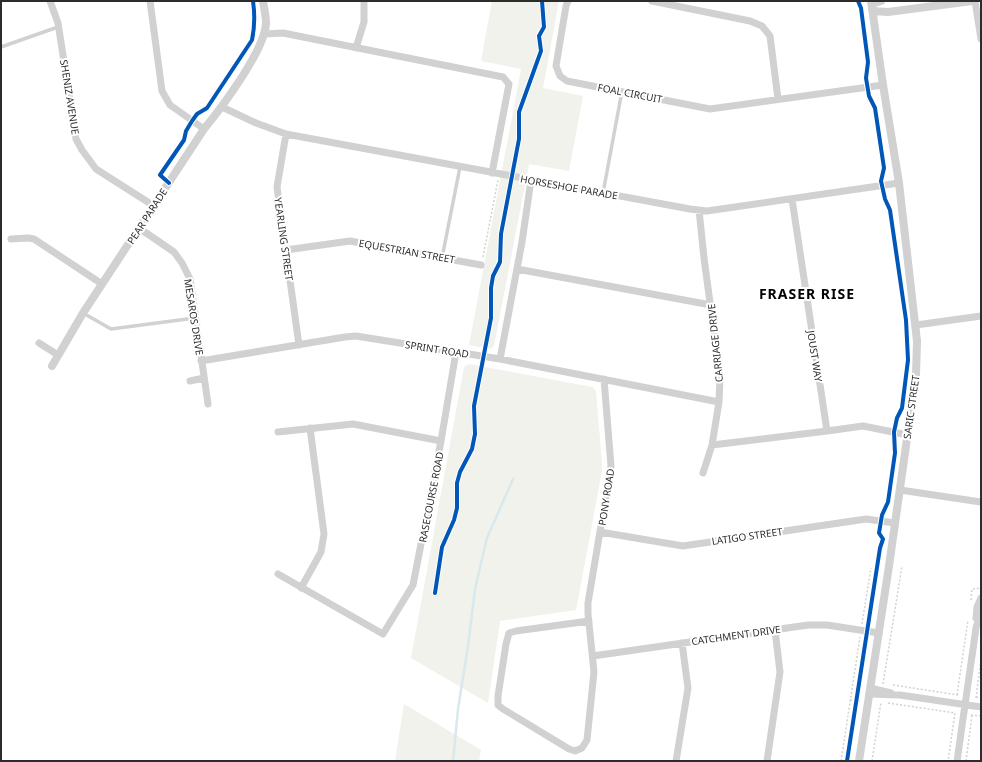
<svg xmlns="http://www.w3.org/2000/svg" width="982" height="762" viewBox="0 0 982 762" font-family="'Noto Sans',sans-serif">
<rect width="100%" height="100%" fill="#fff"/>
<path fill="#f0f2eb" d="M492,1H559L543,88L583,96L569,171L529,164L494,346L490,349L469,345L521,69L481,61Z
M469,364L592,387L596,391L602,463V471L576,610L500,621L488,703L411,658L464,367Z
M404,704L481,750L479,761H395Z"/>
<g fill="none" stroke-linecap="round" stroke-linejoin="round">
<path stroke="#d8e9ee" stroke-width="2.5" d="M453,761L458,709L468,646L475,589L487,538L513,479"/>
<path stroke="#d1d1d1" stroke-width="1.5" stroke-dasharray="2 2" stroke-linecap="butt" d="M483,257L498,180
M971,600L972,589L981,588
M862,624L871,568
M883,684L902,566
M893,685L958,695
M957,695L968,620
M976,697L981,698
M976,698L981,659
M850,700L860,701
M888,703L955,713L948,761
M971,715L981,716
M841,761L860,637
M872,761L881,702
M966,761L972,715"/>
<path stroke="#d1d1d1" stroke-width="3.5" d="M1,47L58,27
M603,193L622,91
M442,258L460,167
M83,313L111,329L195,318"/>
<path stroke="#d1d1d1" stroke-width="7" d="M50,1L58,23L76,139L82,150L96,169L154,206
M150,1L162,91L170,105L204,129
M568,1L566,6L556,66L560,76L567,81L710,109L883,85
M652,1L750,21L762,26L770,36L778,99
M975,1L981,39
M264,34L283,33L503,77L509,84L492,173
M356,48L364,22V1
M222,107L256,123L286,134L690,209L707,211L899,183
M286,134L277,187L299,345
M792,199L827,431L863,426L908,435
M699,210L704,258L720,377L719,402L712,445L703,473
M139,228L174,252L182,263L190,279L208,404
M11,239L28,238L34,239L102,284
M286,250L350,241L481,265
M517,269L711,305
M916,325L981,316
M39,343L58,355
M500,359L522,242L531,180
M201,361L345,337L356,336L500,359L719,402
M190,381L204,378
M278,432L353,424L441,441
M712,445L827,431
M900,490L981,502
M600,532L683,546L866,519L895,523
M278,574L383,634L413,585L441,441L456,352
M301,588L321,552L324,534L310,428
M976,618L977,607L981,598
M589,621L516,631L509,633L506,644L498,696V705L503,709L569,749L575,751L582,748L587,740L594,672L588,614V603L611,466L604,379
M593,656L808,625H827L879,633
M870,688L891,693
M869,694L900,695L981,707
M676,761L688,688L682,643
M767,761L780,672L775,630
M957,761L976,628L981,611"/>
<path stroke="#d1d1d1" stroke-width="8" d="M872,4L881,1
M873,11L888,12L972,1
M52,366L83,313L204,129C222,107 265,50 266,23C266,16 264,8 263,1
M859,761L889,566L916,375L917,341L899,183L883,85L871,1"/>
<defs>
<path id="cycleway" d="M169,183L160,175L184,140L186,131L192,121L197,114L207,108L252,40C255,26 255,15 253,1
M435,593L442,547L454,520L457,508V483L460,472L472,449L475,434L474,406L491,318V288L493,276L500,262L501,234L519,139V112L541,51L539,36L544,27L542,1
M847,761L880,548L883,539L879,533L882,515L888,502L895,453L894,432L897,418L902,408L908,360L906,320L890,210L885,199L881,181L884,168L875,108L869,96L866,78L868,62L861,8L858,1"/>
</defs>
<use href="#cycleway" stroke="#fff" stroke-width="6"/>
<use href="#cycleway" stroke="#0057b8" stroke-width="4"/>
</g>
<g text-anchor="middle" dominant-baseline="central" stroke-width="4" stroke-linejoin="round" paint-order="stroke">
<g font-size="10" fill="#2c2c2c" stroke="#fff">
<text transform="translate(630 93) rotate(11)">FOAL CIRCUIT</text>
<text transform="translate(70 97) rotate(81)">SHENIZ AVENUE</text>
<text transform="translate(569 187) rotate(10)">HORSESHOE PARADE</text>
<text transform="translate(147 216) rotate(-57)">PEAR PARADE</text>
<text transform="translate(284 239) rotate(82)">YEARLING STREET</text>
<text transform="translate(407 251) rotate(10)">EQUESTRIAN STREET</text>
<text transform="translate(194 317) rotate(81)">MESAROS DRIVE</text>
<text transform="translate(715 343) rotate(-96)">CARRIAGE DRIVE</text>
<text transform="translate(437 349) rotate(9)">SPRINT ROAD</text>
<text transform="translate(815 356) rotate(81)">JOUST WAY</text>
<text transform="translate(911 407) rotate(-82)">SARIC STREET</text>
<text transform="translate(431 497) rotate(-79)">RASECOURSE ROAD</text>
<text transform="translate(606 497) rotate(-81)">PONY ROAD</text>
<text transform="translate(747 536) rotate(-8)">LATIGO STREET</text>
<text transform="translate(736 635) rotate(-8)">CATCHMENT DRIVE</text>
</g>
<g font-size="14" font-weight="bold" letter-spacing="1" fill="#000" stroke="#fff">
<text x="807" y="293">FRASER RISE</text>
</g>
</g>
<rect width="982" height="762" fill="none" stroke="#2c2c2c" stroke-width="4"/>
</svg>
